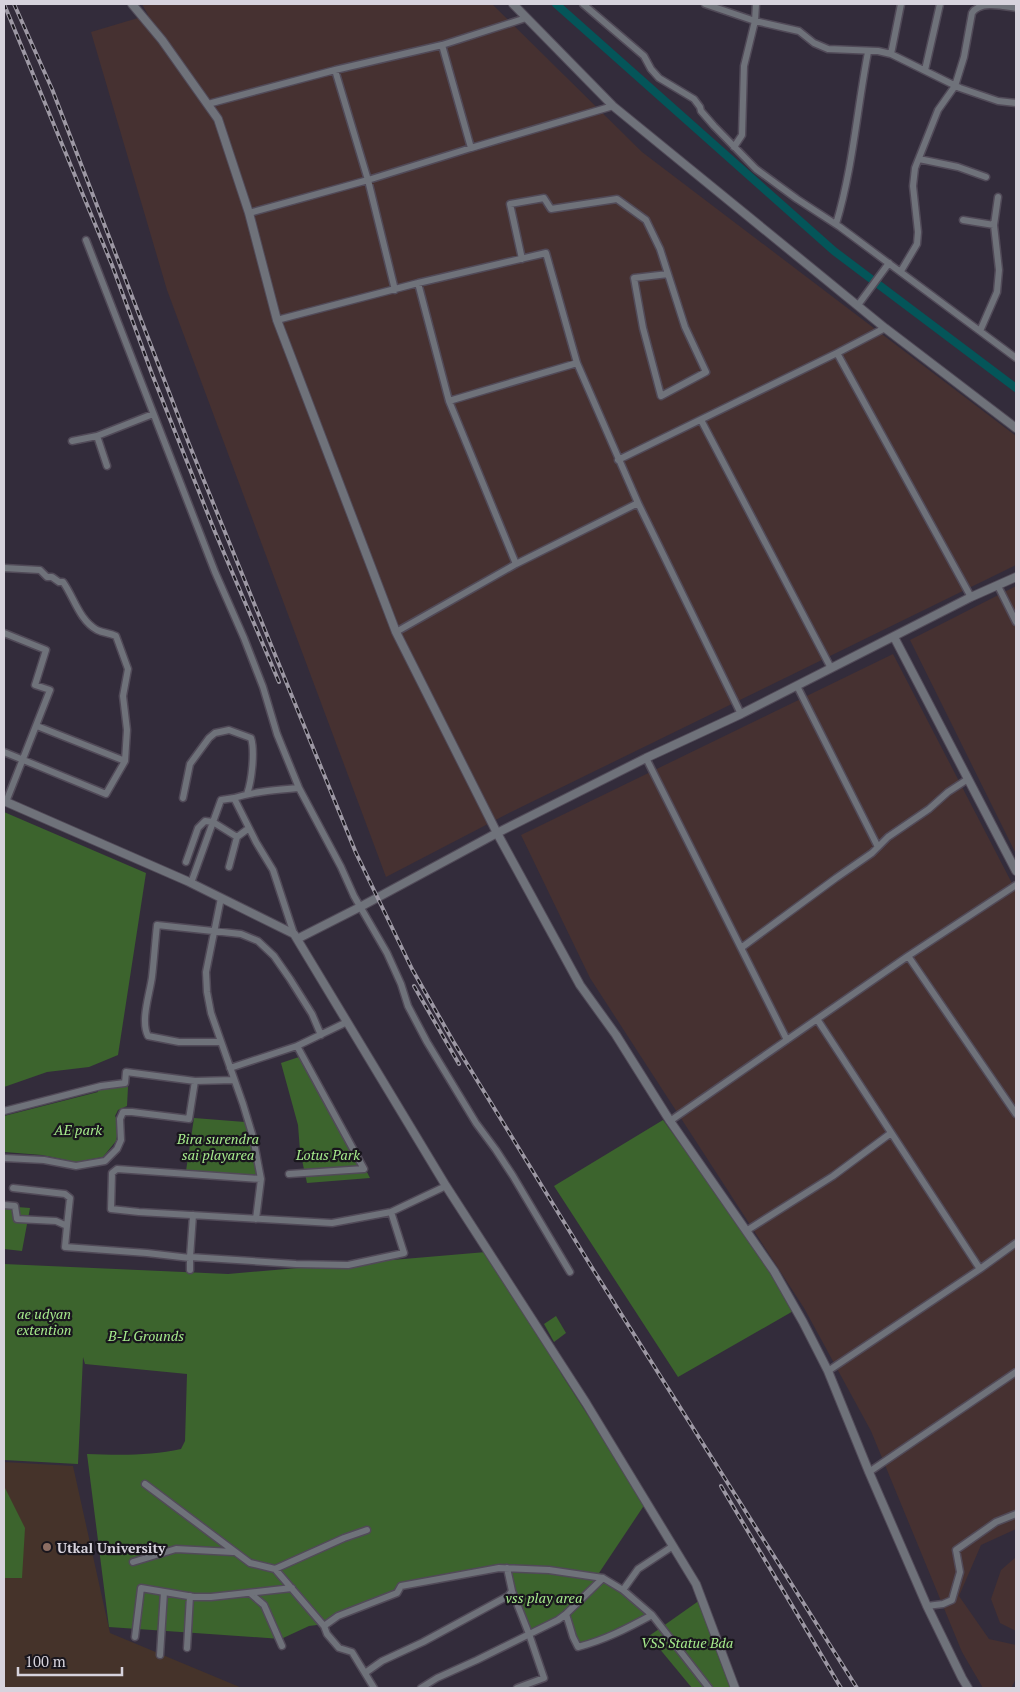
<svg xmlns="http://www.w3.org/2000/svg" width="1020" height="1692" viewBox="0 0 1020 1692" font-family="'PT Serif',serif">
<rect width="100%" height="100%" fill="#332c3b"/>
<path fill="#463131" d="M142,4H492L642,152L1016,436V565L509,813L386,877L167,290L91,32L148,15Z
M1016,586V854L910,640Z
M893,654L1016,891V1529L981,1545L959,1596L989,1639L1016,1645V1679L1011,1688H983L962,1652L871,1431L804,1308L590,978L521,835Z
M1016,1557V1631L1000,1623L991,1599L1001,1570Z"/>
<path fill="#45332a" d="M4,1462L73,1466L110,1633L242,1688H4Z"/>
<path fill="#3c642d" d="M4,812L146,873L118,1055L89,1067L47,1072L4,1087Z
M305,1055L338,1115L370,1178L307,1183L300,1151L298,1125L281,1063Z
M97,1087H128L127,1106L118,1110L115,1116L120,1123L116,1141L103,1157L76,1162L42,1155L4,1152V1116L98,1092Z
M194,1118L245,1122L250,1138L258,1176L186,1171Z
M663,1120L770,1267L795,1310L678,1377L554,1186Z
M4,1206L30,1208L22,1251L4,1249Z
M486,1252L525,1311L562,1375L645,1504L597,1576L517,1566L405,1584L396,1592L325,1624L309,1626L281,1639L109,1627L87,1454C117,1455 151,1456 181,1449L185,1441L187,1374L85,1364L83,1357L78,1464L4,1460V1264L228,1274Z
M556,1316L566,1333L554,1342L544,1324Z
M4,1486L25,1528L22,1578H4Z
M508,1568L603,1579L652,1615L578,1646L566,1614L530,1633Z
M700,1600L731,1688H692L649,1636Z"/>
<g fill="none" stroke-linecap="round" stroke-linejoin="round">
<path stroke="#045559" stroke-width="8" d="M556,4L834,251L1016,388"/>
<defs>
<path id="minor" d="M583,4L644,56L651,69L659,78L694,99L700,107L701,111L714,126L756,169L797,199L840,227L1016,358
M705,4L755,21L799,31L814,43L828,49L878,51L891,54L960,88L998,101L1016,103
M442,45L526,18
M891,54L901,4
M335,70L368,180L395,290
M925,70L940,4
M208,104L335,70L442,45L471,148L368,180L249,213
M734,147L742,135L744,66L755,21L756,4
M471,148L613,106
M919,159L958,167L986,177
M963,220L994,225
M836,224C853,168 857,109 868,52
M86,240L215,572L244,638L263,687L277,734L299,788
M522,259L510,204L544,198L551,209L617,199L646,220L660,249L685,327L706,372L661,396L643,328L634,278L668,274
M901,271L917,244L918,232L913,186L915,168L938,110L955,86L964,57L972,13C980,0 1003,6 1016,8
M418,283L449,401L516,564L638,503L741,714
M858,305L889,263
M277,320L418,283L546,253L577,363L638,503
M980,331L997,292L999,270L994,225L998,197
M837,353L885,328
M449,401L577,363
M701,420L831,668
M97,436L107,466
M72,441L97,436L153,414
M618,460L837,353L971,597
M4,568L40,570L47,577H52L59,582H63C74,597 79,620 97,630C103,633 110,633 116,636L128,669L123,696L127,730L125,761
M998,586L1016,622
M396,632L516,564
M4,633L46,650L35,685L50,690L6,802
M797,686L878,847
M4,752L106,794L125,761L37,726
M646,758L787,1040
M183,798L190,764L209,738L215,733L229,730L251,738C255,751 252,780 247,794
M237,837L249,828
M186,862L198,828L205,821L213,822L191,883
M229,867L237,837L213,822L221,800L234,798
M221,898L206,972L207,992L211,1013L243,1104L253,1137L261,1179L256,1219
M294,934L273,870L256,842L234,798C256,791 277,790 299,788L341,867L354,896L387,953L401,984L408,1006L427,1042L476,1123L496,1150L513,1176L570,1272
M741,948L836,878L872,853L888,837L929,809L948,792L968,779
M908,956L1016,1114
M817,1019L980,1269L1016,1243
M220,1042H179L148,1036C140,1021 150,993 152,977C154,960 155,943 157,925L241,934L258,941L274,956L290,979L312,1014L321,1035
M297,1046L347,1022
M230,1068L297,1046L364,1169L289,1174
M4,1111L101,1086L125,1083L126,1072L195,1081L234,1080
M670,1121L908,956L1016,885
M4,1158L44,1160L76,1166L105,1161L117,1149L121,1140L120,1119L123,1112H132L189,1119L195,1081
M261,1179L117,1169L112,1173L111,1209L139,1212L332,1223L391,1212
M13,1188L65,1194L70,1198L67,1226
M4,1205L15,1206L17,1219L56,1221L67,1226L65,1247L147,1253L190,1258
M746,1231L833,1176L891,1133
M190,1257L193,1215
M190,1270V1257L296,1264L348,1265L404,1253L391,1212L446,1186
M828,1371L980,1269
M869,1472L1016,1372
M145,1484L250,1563L275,1569
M133,1562L176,1549L233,1552
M623,1590L638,1569L673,1546
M512,1591L529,1634L544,1678L517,1688
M250,1593L264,1605L282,1646
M927,1606L943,1604L952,1600L960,1572L956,1550L996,1522L1016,1514
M566,1614L573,1637L578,1647C605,1640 628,1628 652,1615
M324,1626L275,1569L344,1538L367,1530
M135,1637L141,1588L194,1597H211L292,1588
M187,1648L190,1596
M160,1655L164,1592
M365,1673L382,1661L423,1642L508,1596L512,1591L507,1568
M374,1688L352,1652L339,1648L327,1634L324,1626L338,1616L397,1593L401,1586L499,1568L549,1570L603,1578L623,1590L652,1615L709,1688
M421,1688L437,1678L477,1660L558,1620L566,1614L603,1578"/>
<path id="tertiary" d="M132,4L162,40L218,119L249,213L277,320L396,632L497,833L580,985L616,1035L670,1121L774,1271L803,1322L828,1371L869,1472L927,1606L962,1678L968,1688
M513,4L613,106L885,328L1016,428
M894,637L1016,871
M4,801L187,881L294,934L446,1186L586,1403L696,1584L735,1688
M297,939L360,907L497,833L646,758L741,714L971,597L1016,577"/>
</defs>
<use href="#minor" stroke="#514a58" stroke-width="9"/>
<use href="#tertiary" stroke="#514a58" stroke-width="10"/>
<use href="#minor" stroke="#6f727a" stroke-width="6"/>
<use href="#tertiary" stroke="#6f727a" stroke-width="8"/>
<defs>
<path id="rail" d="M4,4L112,265L152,374L215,532L279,682
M14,4L52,89L189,444L356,853L412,969L453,1041L594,1271L857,1688
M414,986L459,1064
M721,1486L841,1688"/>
</defs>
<use href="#rail" stroke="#9d98a4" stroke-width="4"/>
<use href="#rail" stroke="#19161d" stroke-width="2" stroke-dasharray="5.5" stroke-linecap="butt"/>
</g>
<circle fill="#8d6e63" stroke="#19161d" stroke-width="2" cx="47" cy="1547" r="5"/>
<g text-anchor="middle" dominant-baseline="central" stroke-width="4.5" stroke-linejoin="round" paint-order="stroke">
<g font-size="14" font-style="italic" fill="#a6eb8c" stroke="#19161d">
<text x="78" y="1129">AE park</text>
<text x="218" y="1138">Bira surendra<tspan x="218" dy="16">sai playarea</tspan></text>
<text x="328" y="1154">Lotus Park</text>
<text x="44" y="1313">ae udyan<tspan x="44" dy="16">extention</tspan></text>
<text x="146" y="1335">B-L Grounds</text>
<text x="544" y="1597">vss play area</text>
<text x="687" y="1642">VSS Statue Bda</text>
</g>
<g font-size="14" font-weight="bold" fill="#d7d3dd" stroke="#19161d" text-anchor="start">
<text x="57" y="1547">Utkal University</text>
</g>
</g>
<rect width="1020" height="1692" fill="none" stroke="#d7d3dd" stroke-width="10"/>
<path d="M18 1667v8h104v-8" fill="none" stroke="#d7d3dd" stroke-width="2.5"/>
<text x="25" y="1667" font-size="15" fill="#d7d3dd" stroke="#19161d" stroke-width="4" paint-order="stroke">100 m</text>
</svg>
